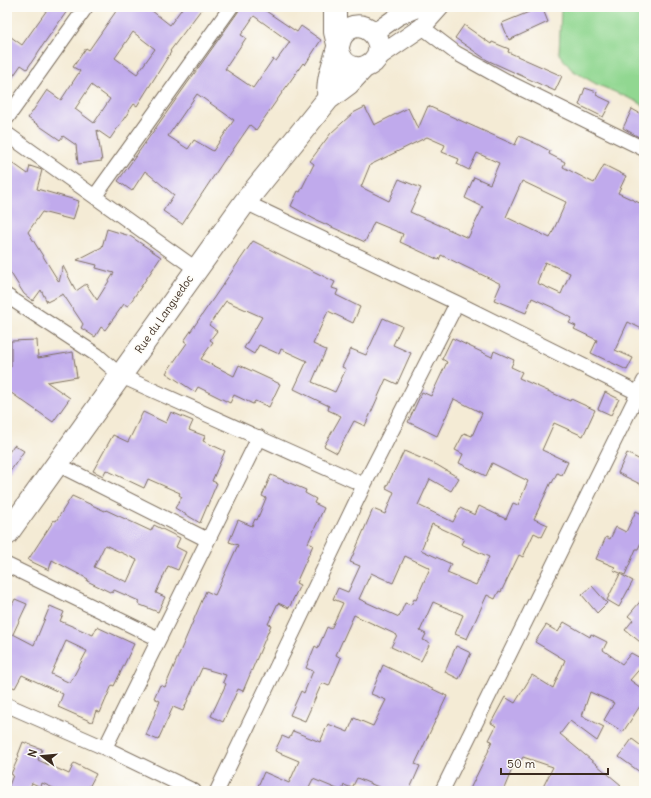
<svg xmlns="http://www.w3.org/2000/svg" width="651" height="798" viewBox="0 0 651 798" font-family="Delius,sans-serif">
<rect width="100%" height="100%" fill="#fdfcf7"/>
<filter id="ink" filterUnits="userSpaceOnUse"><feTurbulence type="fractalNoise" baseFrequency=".025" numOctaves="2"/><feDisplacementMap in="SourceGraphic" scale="8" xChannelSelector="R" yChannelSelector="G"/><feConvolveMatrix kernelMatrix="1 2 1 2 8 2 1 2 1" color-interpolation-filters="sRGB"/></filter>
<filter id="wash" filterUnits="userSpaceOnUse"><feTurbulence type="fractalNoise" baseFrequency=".012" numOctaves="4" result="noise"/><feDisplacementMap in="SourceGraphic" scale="16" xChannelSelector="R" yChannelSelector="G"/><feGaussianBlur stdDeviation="0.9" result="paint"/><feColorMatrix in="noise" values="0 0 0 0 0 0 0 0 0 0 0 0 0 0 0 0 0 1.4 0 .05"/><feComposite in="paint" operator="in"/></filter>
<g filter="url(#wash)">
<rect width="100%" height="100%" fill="#f4ebd5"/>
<path fill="#91d791" stroke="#668058" d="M565,7H644V106L636,101L596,84L572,70L559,54L561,9Z"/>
<g id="blocks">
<path fill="#c0aaec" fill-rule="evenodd" d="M49,7H70L47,39L27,69L21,65L7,85V34L22,45Z
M119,7H147L170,25L183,7H203L170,51L171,52L137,106L134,104L110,139L97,130L102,161L78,164L76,145L63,136L60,140L28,118L47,90L61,100L80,71L73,67L86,48L89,50ZM133,32L155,49L137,74L115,58ZM91,85L110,99L94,123L75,109Z
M240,7H260L297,32L301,26L321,40L305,65L303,63L256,130L250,125L228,157L227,156L182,224L163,211L174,195L145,171L132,191L118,181L238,12ZM254,16L290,42L276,61L273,59L253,88L225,69L246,38L241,35ZM197,94L234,120L213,151L194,140L188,149L168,136Z
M527,7H542L548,22L509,40L502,23L529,12Z
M464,25L491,44L492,42L509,49L508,52L562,76L555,91L487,60L455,38Z
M585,88L597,92L596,95L611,102L603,117L579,105Z
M428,106L515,145L519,136L537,144L550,151L549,154L565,162L563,167L594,183L604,165L626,176L618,193L644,205V330L628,322L615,350L633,358L627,370L591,353L597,340L574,329L576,326L569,323L572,318L554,309V308L532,298L526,313L494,300L501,284L441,255L439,260L400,242L403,234L374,222L365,242L314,219L291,206L298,191L300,192L314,164L310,161L331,133L353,113L365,107L374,125L408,108L418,129ZM427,137L445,145L442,152L459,159L457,164L469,170L477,153L499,163L490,184L474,177L465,198L483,207L468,238L410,212L421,188L399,179L389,201L361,187L370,165ZM522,181L566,202L550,238L506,217ZM545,262L570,273L561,294L537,283Z
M632,109L641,114L644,109V140L623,128Z
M7,159L28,174L30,166L42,170L37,189L79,201L73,220L42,212L28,232L59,282L63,266L76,291L86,284L97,300L114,273L96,268L97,265L77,260L102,247L107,229L130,236L161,257L128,306L124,304L105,330L101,327L95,337L81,328L83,324L63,294L47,302L41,290L33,301L24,294L7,267Z
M253,241L335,282L332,288L338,290L336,295L360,307L353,323L328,311L313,344L326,350L312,382L335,392L346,369L342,367L351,349L366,355L383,318L402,326L393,345L411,353L397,384L386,379L365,426L354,421L337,453L324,446L341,416L328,410L329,406L294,389L307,361L281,349L279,354L259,345L254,354L244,348L262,317L226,301L209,325L217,331L210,340L213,342L201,359L234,376L239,365L280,384L269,407L255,401L253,404L234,395L230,403L198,387L195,392L166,373L187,343L184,341Z
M452,338L492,357L494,351L514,360L511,367L522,372L519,378L570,401L571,399L595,410L583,436L554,423L542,450L568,462L562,475L557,473L552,483L551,482L534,519L548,525L542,537L534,533L523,557L519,555L501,592L499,591L495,599L487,595L467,639L455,634L463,615L433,602L420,631L426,634L423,640L430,643L421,661L391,647L397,635L354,615L336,655L341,658L329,686L322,683L305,721L290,715L301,691L304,693L313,671L306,668L315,646L318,648L327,627L331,629L343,603L333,599L338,588L348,592L360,566L350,562L373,509L385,514L394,492L386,488L404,451L437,465L459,478L451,491L430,479L418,505L453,522L460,508L475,515L479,506L506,519L513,503L518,505L528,481L492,463L486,476L459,463L463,454L455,450L464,433L472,436L482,413L454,399L437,436L408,422L422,392L431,396L447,362L442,359ZM432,524L464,539L461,544L489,557L476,585L447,573L451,564L421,550ZM405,556L430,568L416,600L414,599L411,605L405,603L399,617L359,599L371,573L393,583Z
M37,340L38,358L73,352L77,377L47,382L70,398L53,422L7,390V364L11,367V341Z
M605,392L619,399L611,415L598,409Z
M143,412L166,423L171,412L193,421L189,430L205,436L203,441L225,451L212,481L217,483L200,523L175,508L182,497L179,495L180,493L148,479L144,488L106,470L103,476L93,471L113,435L128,442Z
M14,445L24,451L7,476V455Z
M627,453L644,462V486L618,473Z
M271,475L306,490L305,493L316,499L314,503L324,508L308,543L313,545L296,583L300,585L289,608L278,603L268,624L271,625L243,691L238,689L223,722L211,716L226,684L223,682L226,675L202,668L183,711L173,707L158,740L146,735L160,701L154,698L160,685L165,687L206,591L215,595L238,545L229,542L238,520L252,526L255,519L257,520L266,498L262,496Z
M72,496L105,511L106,510L151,531L154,525L180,538L176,547L186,552L178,570L168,566L156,593L165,597L158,612L138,604L139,601L114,590L112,593L87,581L88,579L52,560L49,570L28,560L54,520L56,521ZM105,545L137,560L127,582L94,567Z
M636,511L644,515V536L638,549H636L625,575L613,570L615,567L596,559L606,537L610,539L616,527L626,532Z
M620,574L633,581L619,607L607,600Z
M592,586L607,603L597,613L582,595Z
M644,597V645L625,630L633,620L628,616Z
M15,599L27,604L13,634L34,645L50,606L64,612L60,621L93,635L97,627L134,644L114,686L112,685L100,713L96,711L92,722L58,707L63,694L22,675L15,688L7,684V603L12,605ZM66,641L87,651L70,683L51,674Z
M564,622L590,637L591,634L607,642L603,650L622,664L631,653L644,660V664L630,680L644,690V710L640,706L623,732L604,720L614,703L590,692L582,716L604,727L597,741L570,721L560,734L621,785L615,791H541L553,767L523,757L519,764L515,762L503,791H469L489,750H488L492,741L489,740L496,726L491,723L505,697L515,703L532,675L553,688L565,660L535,642L546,625L558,632Z
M456,646L471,653L459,679L445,672Z
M383,665L447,696L415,764L420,766L409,791H388L357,778L352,788L344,785L342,791L313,779L307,791H256L264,772L289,783L299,761L275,751L282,736L289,739L293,731L320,742L328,724L348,732L354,718L373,726L386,700L371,694Z
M632,739L644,748V775L619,757Z
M23,742L42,749L38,760L69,774L74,763L96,774L87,791H60L42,783L41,787L32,783L28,791H7L13,775L11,774L19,756L18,755Z"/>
</g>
</g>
<g filter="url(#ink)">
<use href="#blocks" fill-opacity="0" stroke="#7c6e5e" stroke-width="1"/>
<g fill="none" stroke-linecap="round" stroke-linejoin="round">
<defs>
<path id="minor" d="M422,27L456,53L512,84L644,149
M7,118L86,7
M7,134L196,269
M95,196L231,7
M245,202L457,303L644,396
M7,296L97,355L121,376L364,485
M57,464L208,540
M7,565L159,639
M7,705L105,748L194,791
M105,748L259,437
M217,791L364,485L457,303
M442,791L644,381"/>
<path id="tertiary" d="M374,33L398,16L420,7
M375,59L422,27L440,7"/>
<path id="primary" d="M335,7V32L338,44
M328,99C328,90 328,80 331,72C333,65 335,58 337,51C339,45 338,40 343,34C361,12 393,42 373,62C368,66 362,69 356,68C346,67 340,59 338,50
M7,534L245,202L328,99L348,84L363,68"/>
</defs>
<use href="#minor" stroke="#7c6e5e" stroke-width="16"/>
<use href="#tertiary" stroke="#7c6e5e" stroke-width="20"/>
<use href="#primary" stroke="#7c6e5e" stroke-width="24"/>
<use href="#minor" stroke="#fff" stroke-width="14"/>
<use href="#tertiary" stroke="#fff" stroke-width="18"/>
<use href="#primary" stroke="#fff" stroke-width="22"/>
</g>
</g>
<g text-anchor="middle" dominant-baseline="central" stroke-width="3.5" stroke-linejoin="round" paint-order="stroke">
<g font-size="11" fill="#3b2a1e" stroke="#fdfcf7">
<text transform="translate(164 314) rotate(-55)">Rue du Languedoc</text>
</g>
</g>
<rect width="651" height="798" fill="none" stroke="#fdfcf7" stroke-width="24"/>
<g transform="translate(42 756) rotate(286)" stroke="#fdfcf7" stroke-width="3" paint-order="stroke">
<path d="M0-3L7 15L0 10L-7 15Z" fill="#3b2a1e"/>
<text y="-6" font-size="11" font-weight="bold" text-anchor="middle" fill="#3b2a1e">N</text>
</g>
<path d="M501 768v6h107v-6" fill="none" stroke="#3b2a1e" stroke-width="2"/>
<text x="507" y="768" font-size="12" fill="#3b2a1e" stroke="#fdfcf7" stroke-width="3" paint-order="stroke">50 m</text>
</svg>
